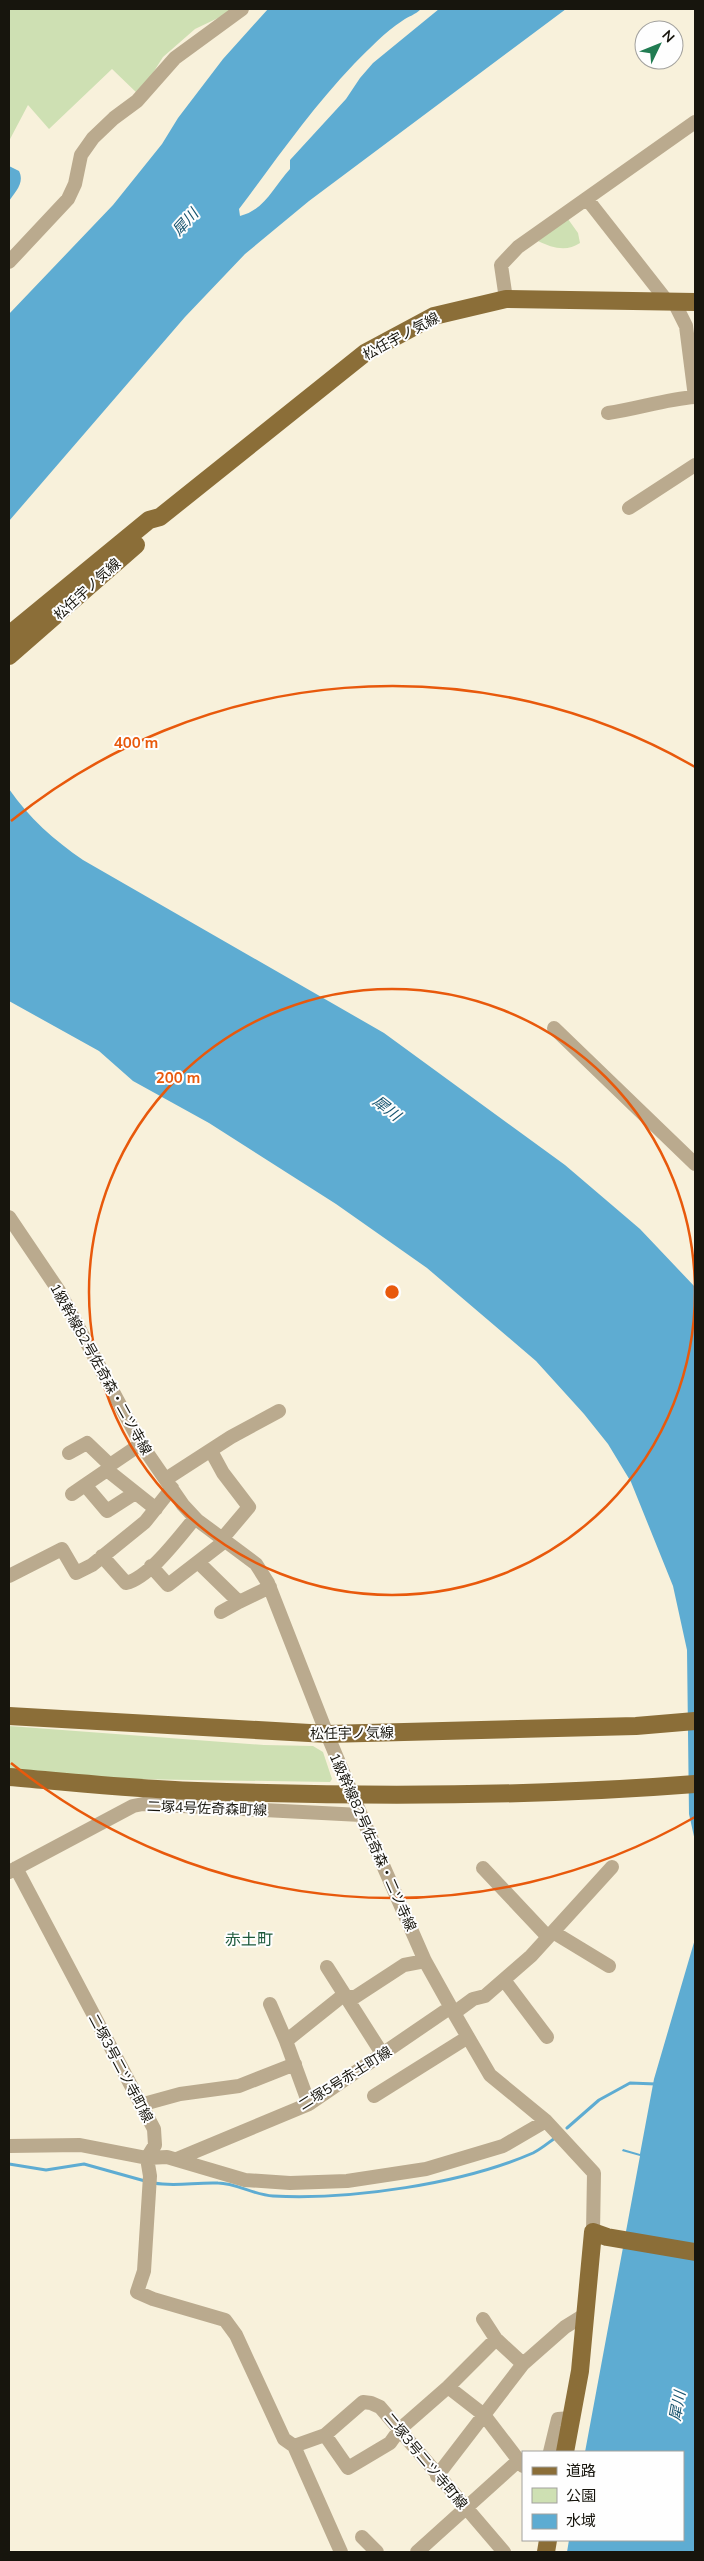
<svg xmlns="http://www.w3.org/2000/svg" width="704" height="2561" viewBox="0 0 704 2561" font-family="Mulish,'Noto Sans JP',sans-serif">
<rect width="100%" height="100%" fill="#f8f1db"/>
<path fill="#cee0b3" d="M9,9H237L195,29L163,57L139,95L112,69L49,129L28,105L9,141Z
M568,219L578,233L580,243C567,252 552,248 538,241Z
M9,1726L264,1745L313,1746L323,1752L332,1779L330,1782L129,1779L9,1769Z"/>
<path fill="#5eacd2" d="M268,9H421C415,15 409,16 402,21C386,31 368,50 354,64C311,109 276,160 239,209L240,216C265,210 274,186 290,169V160L346,99L360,78L373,63L439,9H566L309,201L245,254L185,317L9,521V314L113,205L162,144L178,118L223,59Z
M9,166L19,171C25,183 15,192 9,201Z
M9,789C29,818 54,840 83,860L384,1033L565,1165L640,1229L695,1287V1841L689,1814L687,1650L673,1586L631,1482L608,1444L584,1414L536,1361L427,1268L336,1204L209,1123L133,1081L99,1051L9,1001Z
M695,1939V2552H567L569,2540H683V2452H585L640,2156L622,2151L623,2149L640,2154L654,2079Z"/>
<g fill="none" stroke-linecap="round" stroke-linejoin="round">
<path stroke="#5eacd2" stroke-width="3" d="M567,2128L599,2100L630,2083L656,2084
M9,2164L46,2170L84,2164L145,2181
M154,2183C175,2187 196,2182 218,2183C236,2183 254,2195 273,2196C351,2200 462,2184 533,2153C541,2149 548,2143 555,2138"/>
<path stroke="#baaa8e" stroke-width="14" d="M587,199L667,301
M9,262L68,199L75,184L81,155L93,138L114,118L137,101L175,58L242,9
M506,299L501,265L518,247L695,122
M673,300L686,326L695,397
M608,413C637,409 666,399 695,397
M629,508L695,465
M554,1028L695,1164
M9,1217L59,1291L141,1444L183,1505L197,1520L256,1564L268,1583L327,1734L361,1815L425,1961L454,2013L490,2075L546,2121L594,2173L593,2232
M141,1444L110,1465L107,1470L156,1509
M211,1451L223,1473L249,1507L222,1539
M69,1453L87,1443L110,1465
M107,1470L85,1485L107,1511L135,1493
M166,1479L231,1437L279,1411
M72,1494L85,1485
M102,1556L126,1583C150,1577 179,1537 195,1518
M199,1563L239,1602L270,1587
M151,1566L168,1585L225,1541
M9,1576L62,1549L76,1573L92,1565L145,1522L172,1488
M221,1612L239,1602
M16,1868L154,2129L155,2145L147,2158L150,2176L144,2271L137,2292L153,2299L225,2320L236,2335L284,2439L294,2446L325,2435L363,2402L371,2403L380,2407L504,2552
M483,1868L548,1937
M9,1872L133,1806L143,1804L361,1815
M553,1932L609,1966
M327,1967L383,2055
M504,1980L547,2037
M270,2004L286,2041L309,2104
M454,2013L473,1999L485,1996L531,1956L612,1867
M286,2041L341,1997H355L404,1965L425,1961
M374,2096L468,2037
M140,2105L180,2094L239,2086L295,2064
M9,2146L80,2145L147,2158L167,2157L245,2180L290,2183L347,2181L426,2169L503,2146L546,2121
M177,2159L309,2104L451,2007
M483,2319L496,2339
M448,2387L484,2415L523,2466
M325,2435L348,2468L390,2443L400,2429L448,2387L496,2339L523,2364L565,2327L586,2314
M294,2446L341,2552
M550,2452L558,2419L571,2418
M437,2476L523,2364
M362,2537L377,2552
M417,2552L518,2461"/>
<path stroke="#8b6e38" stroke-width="18" d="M9,635L149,520L160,517L365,353L434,316L506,299L695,302
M9,656L136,545
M9,1716L327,1734L636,1726L695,1721
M9,1777C71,1782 134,1789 197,1791C363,1797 530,1797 695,1784
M565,2452L580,2371L593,2232L607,2237L695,2252
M546,2552L548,2540"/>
</g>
<g fill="none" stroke="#e8590c" stroke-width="2.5">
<circle cx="392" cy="1292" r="303"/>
<path d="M695 1817A606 606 0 0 1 11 1763M11 821A606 606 0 0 1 695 767"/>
</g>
<g text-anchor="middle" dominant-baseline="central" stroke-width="4" stroke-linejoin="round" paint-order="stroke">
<g font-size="14" fill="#17150d" stroke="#fefefe">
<text transform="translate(401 336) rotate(-28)">松任宇ノ気線</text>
<text transform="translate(87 589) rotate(-42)">松任宇ノ気線</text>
<text transform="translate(101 1369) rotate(61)">1級幹線82号佐奇森・二ツ寺線</text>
<text transform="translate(352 1733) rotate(-1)">松任宇ノ気線</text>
<text transform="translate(207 1808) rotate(2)">二塚4号佐奇森町線</text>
<text transform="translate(373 1842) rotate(66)">1級幹線82号佐奇森・二ツ寺線</text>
<text transform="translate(121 2068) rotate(62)">二塚3号二ツ寺町線</text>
<text transform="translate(345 2078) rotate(-32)">二塚5号赤土町線</text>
<text transform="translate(426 2461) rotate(50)">二塚3号二ツ寺町線</text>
</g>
<g font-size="15" font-style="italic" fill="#16536e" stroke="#fefefe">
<text transform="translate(185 222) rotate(-48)">犀川</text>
<text transform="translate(387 1108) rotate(38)">犀川</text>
<text transform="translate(677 2406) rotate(-80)">犀川</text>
</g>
<g font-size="16" fill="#1c593b" stroke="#fefefe">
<text x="249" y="1939">赤土町</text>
</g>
</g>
<circle cx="392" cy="1292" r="8" fill="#e8590c" stroke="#fefefe" stroke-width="2.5"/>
<g font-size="15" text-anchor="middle" font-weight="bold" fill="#e8590c" stroke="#fefefe" stroke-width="4" stroke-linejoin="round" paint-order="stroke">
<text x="136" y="748">400 m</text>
<text x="178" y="1083">200 m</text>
</g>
<rect width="704" height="2561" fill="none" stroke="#17150d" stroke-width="20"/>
<rect x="522" y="2451" width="162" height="90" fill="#fefefe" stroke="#a2a19e"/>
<rect x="532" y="2467" width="25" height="8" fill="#8b6e38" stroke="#a2a19e"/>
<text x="566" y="2476" font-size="15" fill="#17150d">道路</text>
<rect x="532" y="2488" width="25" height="15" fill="#cee0b3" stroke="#a2a19e"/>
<text x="566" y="2501" font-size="15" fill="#17150d">公園</text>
<rect x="532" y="2514" width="25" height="15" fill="#5eacd2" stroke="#a2a19e"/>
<text x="566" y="2526" font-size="15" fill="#17150d">水域</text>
<g transform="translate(659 45) rotate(47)"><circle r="24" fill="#fefefe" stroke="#a2a19e"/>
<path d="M0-4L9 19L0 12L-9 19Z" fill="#217c52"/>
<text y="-8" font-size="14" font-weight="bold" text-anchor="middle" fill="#17150d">N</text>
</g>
</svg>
